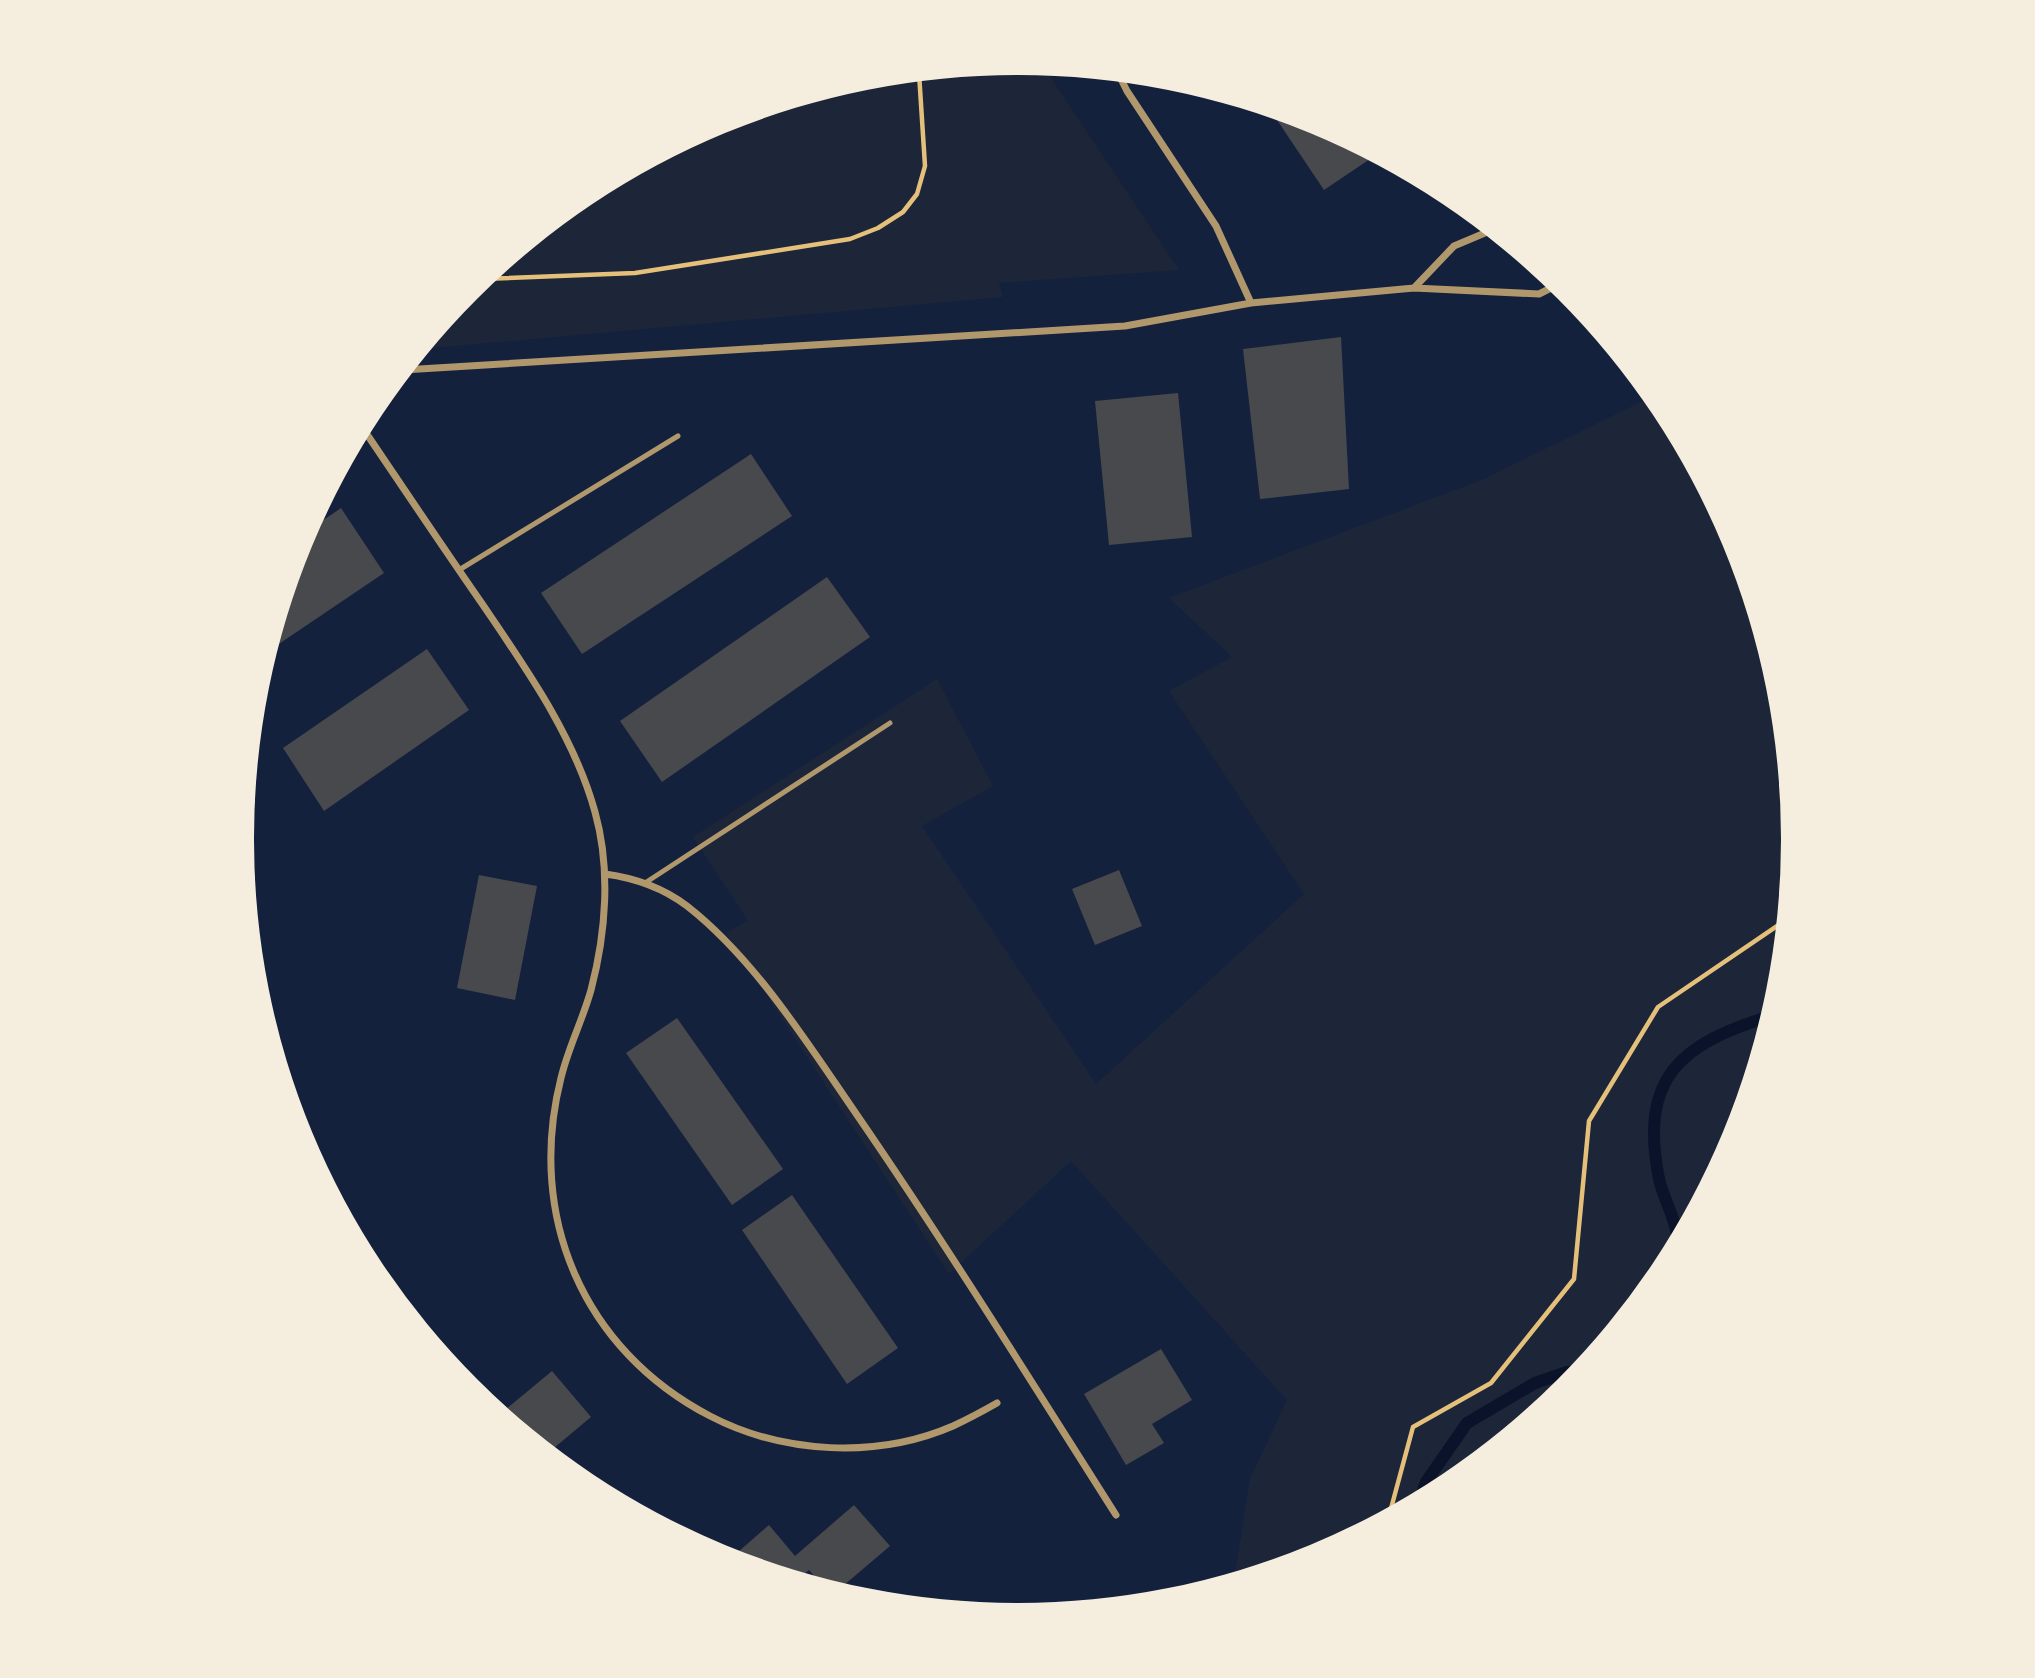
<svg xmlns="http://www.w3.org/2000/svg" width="2035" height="1678" viewBox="0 0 2035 1678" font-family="'PT Sans Narrow',sans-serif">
<rect width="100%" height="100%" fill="#14213d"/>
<path fill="#1d2539" d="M1018,63L1043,66L1179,270L999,283L1003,297L420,349L469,290L587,194L721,122L867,78Z
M1653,396L1663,408L1735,542L1779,688L1793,839L1779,991L1734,1136L1662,1270L1566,1388L1448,1484L1314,1556L1234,1580L1250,1479L1287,1400L1071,1161L949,1274L726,933L748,921L693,837L937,679L993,786L922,826L1096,1084L1304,894L1169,691L1232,657L1169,598L1484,479Z"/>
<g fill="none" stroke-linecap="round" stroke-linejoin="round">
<path stroke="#0b132b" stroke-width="12" d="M1678,1241C1676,1219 1664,1200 1659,1179C1639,1078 1679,1044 1771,1016
M1420,1500L1426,1482L1467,1423L1535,1383L1567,1372L1580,1371"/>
</g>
<path fill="#48494c" d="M1278,111L1315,122L1376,155L1324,190L1273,114Z
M1341,337L1349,489L1260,499L1243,349Z
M1178,393L1192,537L1109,545L1095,401Z
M751,454L792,516L582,654L541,593Z
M341,508L384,573L267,652L301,542L306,532Z
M827,577L870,637L662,782L620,721Z
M427,649L469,710L324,811L283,748Z
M1119,870L1142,926L1095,945L1072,889Z
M479,875L537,886L515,1000L457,988Z
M677,1018L783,1169L732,1205L626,1053Z
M792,1195L898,1348L847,1384L742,1230Z
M1161,1349L1192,1400L1152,1424L1164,1443L1126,1465L1084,1394Z
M552,1371L591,1417L548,1453L500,1414Z
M854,1505L890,1546L837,1591L824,1587L809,1570L798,1579L730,1559L769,1525L795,1556Z"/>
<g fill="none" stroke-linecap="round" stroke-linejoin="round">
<path stroke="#e5c07b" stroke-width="4.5" d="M482,279L635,273L850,239L878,228L903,212L917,194L925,166L919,73
M1389,1516L1413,1427L1491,1383L1574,1279L1589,1121L1658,1007L1786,920"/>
<path stroke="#b1986c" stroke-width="5" d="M459,570L678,436
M645,883L890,723"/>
<path stroke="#b1986c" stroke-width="7" d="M1118,73L1127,91L1216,226L1251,303
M1414,288L1454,246L1492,230
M403,370L1125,326L1251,303L1414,288L1539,294L1559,284
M362,427C402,486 442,546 483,605C527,670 574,736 595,812C611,869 606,933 591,990C583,1019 568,1048 561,1078C526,1216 583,1350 710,1416C783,1454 877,1459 953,1426C968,1419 983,1411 997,1403
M605,874C635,878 662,887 687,906C755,959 808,1044 857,1115C947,1246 1031,1381 1116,1515"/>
</g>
<path d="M0 0H2035V1678H0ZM1017 75H1018A763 763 0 0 1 1781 838V840A763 763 0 0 1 1018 1603H1017A763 763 0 0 1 254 840V838A763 763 0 0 1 1017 75Z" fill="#f5edde" fill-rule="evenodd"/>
</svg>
